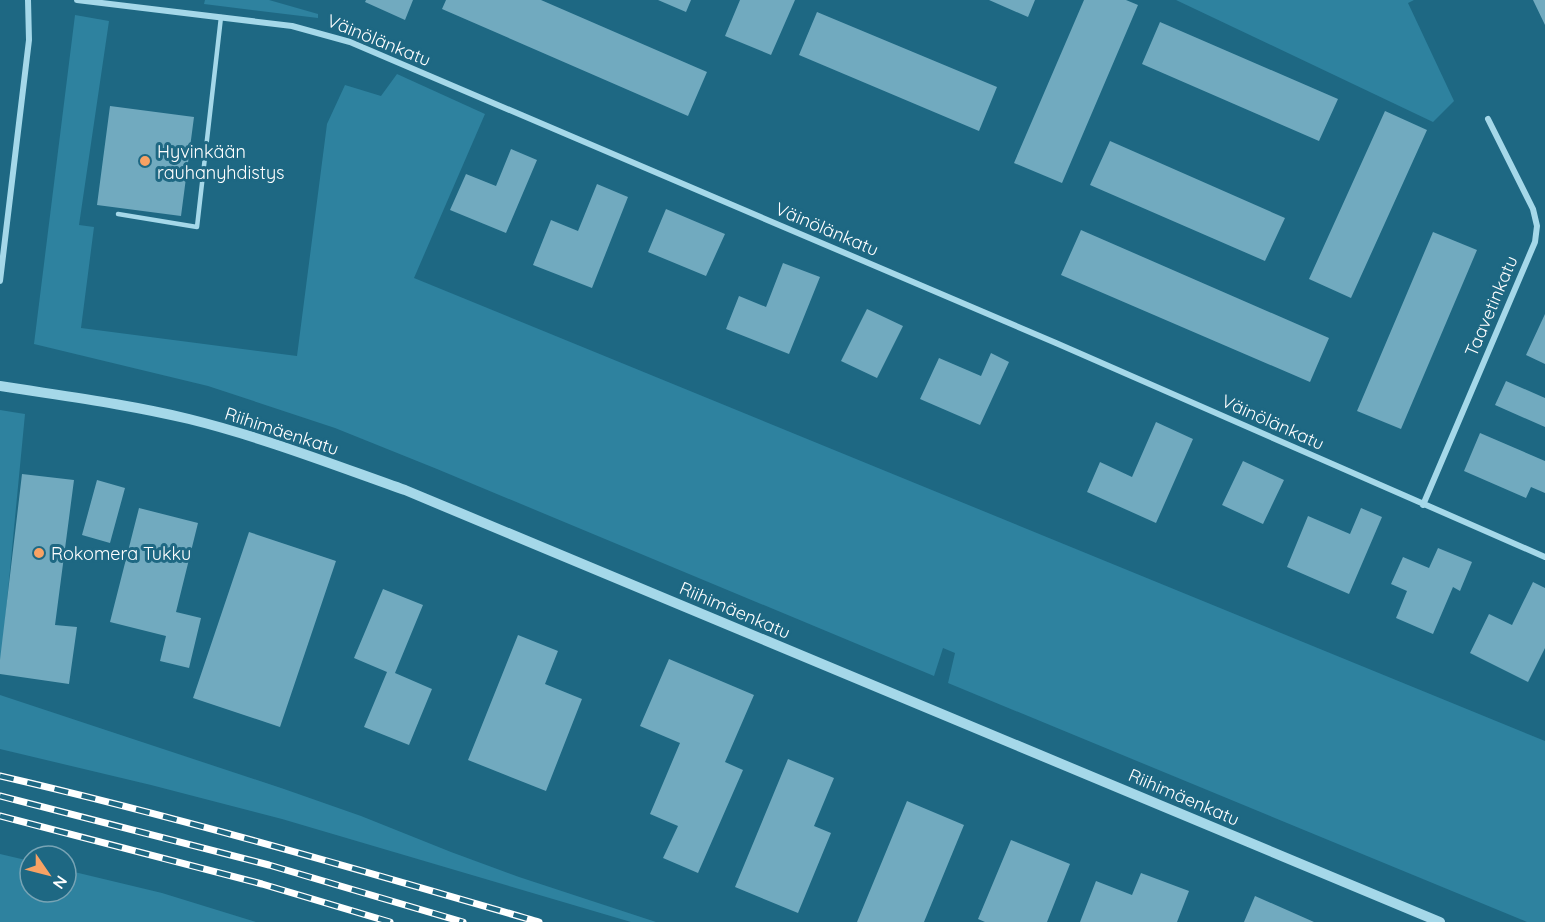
<svg xmlns="http://www.w3.org/2000/svg" width="1545" height="922" viewBox="0 0 1545 922" font-family="Quicksand,sans-serif">
<rect width="100%" height="100%" fill="#1e6883"/>
<path fill="#2e829f" d="M205,0H269L318,14V18L204,4Z
M1176,0H1414L1408,3L1454,101L1433,122Z
M75,15L109,21L79,225L94,227L81,328L297,356L327,124L345,85L381,96L397,74L485,114L414,278L1545,741V922H1527L948,683L955,653L943,648L934,676L437,469L335,428L208,386L34,344Z
M0,410L25,414L0,674Z
M0,695L284,789L361,816L451,852L519,877L656,922H631L282,819L151,785L0,749Z
M0,854L30,861V892H66V870L162,893L256,922H0Z"/>
<path fill="#71aabf" d="M366,0H413L405,20L365,2Z
M446,0H541L707,72L688,116L442,9Z
M658,0H691L686,12Z
M740,0H795L771,55L725,36Z
M989,0H1035L1028,17Z
M1084,0H1126L1138,5L1062,183L1014,163Z
M1533,0H1545V25Z
M817,12L997,87L979,131L799,55Z
M1160,22L1338,99L1319,141L1142,64Z
M110,106L194,117L181,216L97,205Z
M1385,111L1427,130L1351,298L1309,279Z
M1110,141L1285,218L1265,261L1090,185Z
M511,149L537,160L506,233L450,210L466,174L496,186Z
M597,184L628,197L592,288L533,265L551,220L578,231Z
M666,209L725,234L706,276L648,252Z
M1081,230L1329,338L1310,382L1061,275Z
M1433,232L1477,250L1401,429L1357,411Z
M783,263L820,277L789,354L726,329L739,296L766,307Z
M867,309L903,326L877,378L841,361Z
M1545,314V364L1526,355Z
M991,353L1009,362L980,425L920,399L939,358L981,376Z
M1506,381L1545,398V427L1495,405Z
M1156,422L1193,439L1156,523L1087,492L1100,462L1132,477Z
M1480,433L1545,461V493L1531,487L1526,498L1464,471Z
M1243,461L1284,480L1263,524L1222,505Z
M22,474L74,480L55,625L77,627L69,684L0,674V660Z
M97,480L125,488L110,543L82,535Z
M139,508L198,523L176,612L201,618L189,668L160,661L166,636L110,622Z
M1361,508L1382,517L1349,594L1287,567L1308,516L1350,534Z
M249,532L336,561L280,727L193,698Z
M1438,548L1472,562L1460,591L1453,587L1433,634L1396,618L1407,591L1391,584L1403,557L1429,568Z
M1533,582L1545,588V648L1528,682L1470,653L1489,614L1512,625Z
M383,589L423,605L395,673L432,689L409,745L364,727L387,672L354,658Z
M518,635L558,651L545,684L582,699L546,791L468,760Z
M669,659L754,695L725,762L743,770L698,873L663,858L678,826L650,814L680,743L640,726Z
M788,759L834,778L814,826L831,833L798,913L735,887Z
M907,801L964,825L924,922H857Z
M1011,840L1070,864L1047,922H985L978,919Z
M1141,873L1189,891L1177,922H1080L1096,881L1132,895Z
M1255,896L1314,922H1244Z"/>
<g fill="none" stroke-linecap="round" stroke-linejoin="round">
<path stroke="#a5d8e9" stroke-width="4.5" d="M118,214L197,227L221,17"/>
<path stroke="#a5d8e9" stroke-width="6" d="M77,0L292,26L350,42L1056,343L1545,557
M0,281L29,40L28,0
M1423,505L1535,242L1537,226L1533,209L1488,119"/>
<path stroke="#a5d8e9" stroke-width="10" d="M0,386C63,396 127,404 189,419C262,437 334,465 405,490L1440,922"/>
<defs>
<path id="rail" d="M0,776C182,818 360,870 539,922
M0,796L269,865L463,922
M0,816L262,884L390,922"/>
</defs>
<use href="#rail" stroke="#fff" stroke-width="7"/>
<use href="#rail" stroke="#1e6883" stroke-width="4.5" stroke-dasharray="14" stroke-linecap="butt"/>
</g>
<g fill="#f8a264" stroke="#1e6883" stroke-width="2">
<circle cx="145" cy="161" r="6"/>
<circle cx="39" cy="553" r="6"/>
</g>
<g text-anchor="middle" dominant-baseline="central" stroke-width="6" stroke-linejoin="round" paint-order="stroke">
<g font-size="18" fill="#fff" stroke="#1e6883">
<text transform="translate(379 40) rotate(22)">Väinölänkatu</text>
<text transform="translate(827 229) rotate(23)">Väinölänkatu</text>
<text transform="translate(1491 306) rotate(-67)">Taavetinkatu</text>
<text transform="translate(1273 422) rotate(24)">Väinölänkatu</text>
<text transform="translate(282 431) rotate(18)">Riihimäenkatu</text>
<text transform="translate(735 610) rotate(23)">Riihimäenkatu</text>
<text transform="translate(1184 797) rotate(23)">Riihimäenkatu</text>
</g>
<g font-size="18" fill="#fff" stroke="#1e6883" text-anchor="start">
<text x="157" y="151">Hyvinkään<tspan x="157" dy="21">rauhanyhdistys</tspan></text>
<text x="51" y="553">Rokomera Tukku</text>
</g>
</g>
<g transform="translate(48 874) rotate(125)"><circle r="28" fill="#1e6883" stroke="#78a4b5" stroke-width="1.5"/>
<path d="M0-4.5L10 22L0 15L-10 22Z" fill="#f8a264"/>
<text y="-9" font-size="16" font-weight="bold" text-anchor="middle" fill="#ffffff">N</text>
</g>
</svg>
